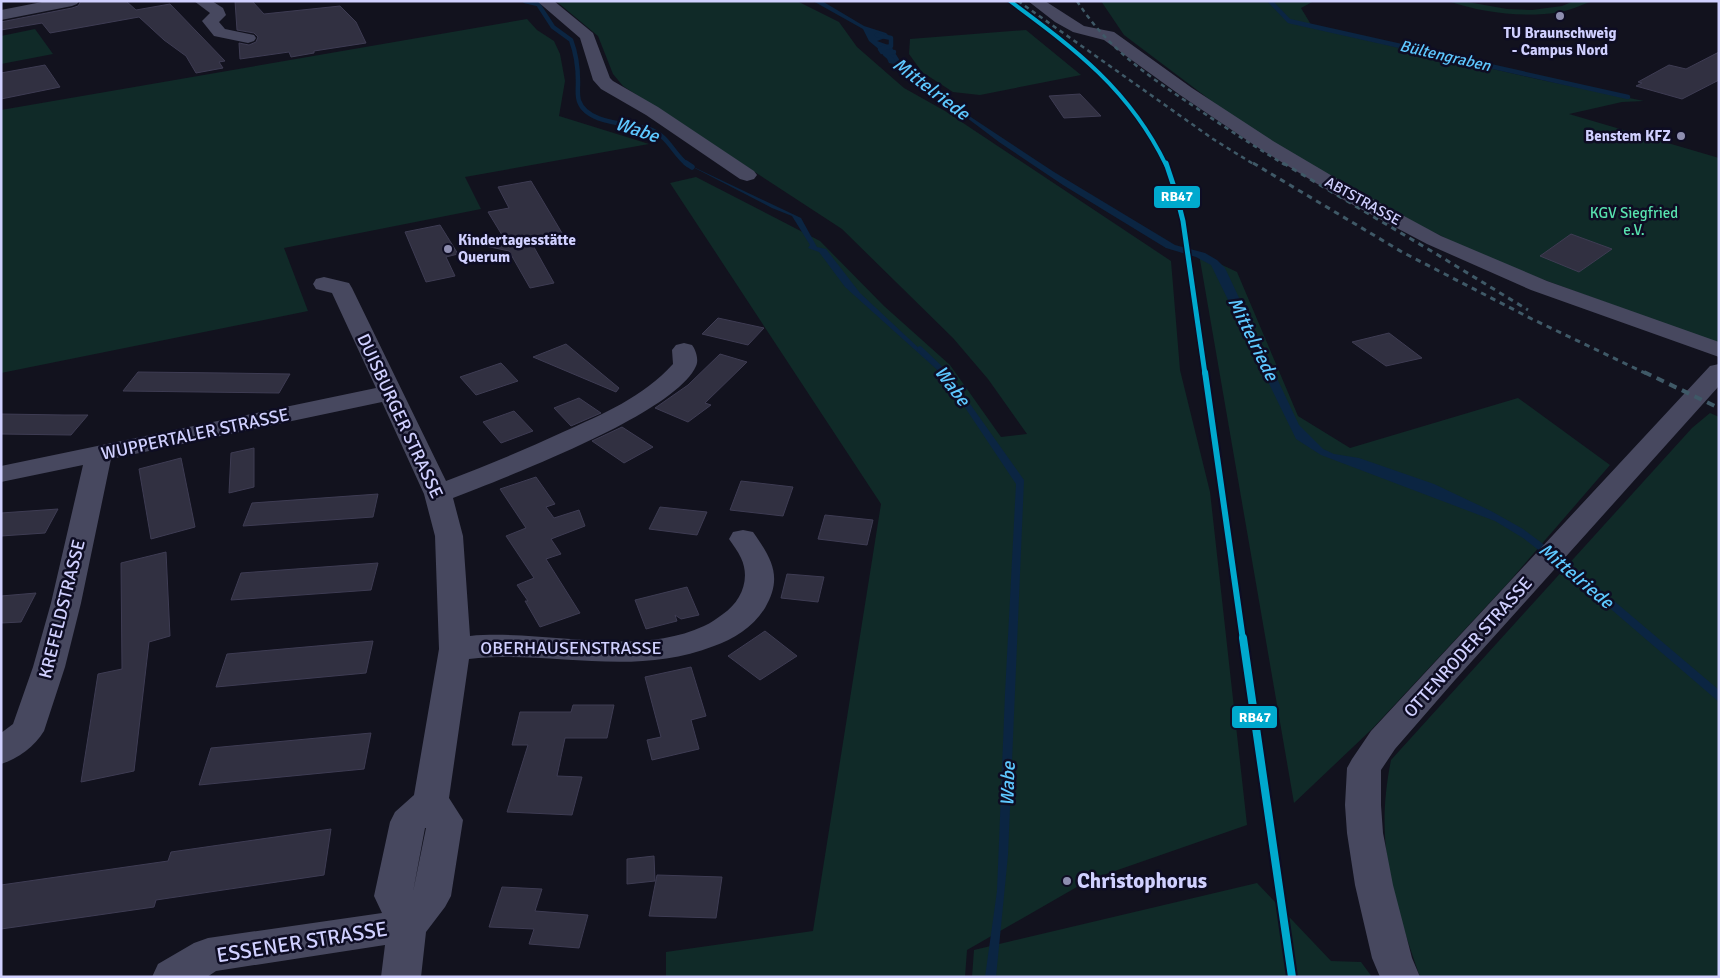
<svg xmlns="http://www.w3.org/2000/svg" width="1720" height="978" viewBox="0 0 1720 978" font-family="Signika,sans-serif">
<rect width="100%" height="100%" fill="#12121e"/>
<path fill="#102a28" d="M556,1H797L839,22L857,47L904,88L945,111L1171,261L1180,370L1210,492L1247,825L1089,880L967,950L965,977H666V952L813,931L881,504L670,183L696,177L820,241L884,306L950,365L1001,437L1027,434L988,379L953,338L842,229L623,86L613,74L598,36Z
M1101,1H1314L1301,8L1313,28L1537,79L1644,101L1622,102L1569,114L1719,158V344L1490,260L1425,228L1312,167L1242,124L1124,35Z
M1448,1H1462L1507,9L1532,10L1562,6L1574,1H1597C1584,2 1574,10 1560,12C1524,18 1483,13 1448,1Z
M527,19L537,30L554,41L560,54L565,81L559,116L649,144L465,177L481,209L284,248L308,311L1,373V110Z
M35,29L53,54L1,64V36Z
M1026,30L1081,75L980,95L953,92L922,72L909,54L910,39Z
M1199,254L1237,272L1298,416L1350,448L1518,398L1610,465L1508,583L1372,729L1294,803Z
M1710,413L1719,417V977H1420C1393,898 1374,844 1391,760L1692,428Z
M1257,883L1331,961L1361,962L1372,977H972L974,950Z"/>
<path fill="#0b2542" d="M813,1H822L864,26L886,33L888,35L885,38L877,41L891,46L900,61L903,64L901,67L925,80L945,100L1054,172L1175,245L1205,253L1217,260L1225,268L1299,425L1323,449L1334,454L1359,458L1434,484L1491,511L1523,529L1574,567L1719,690V702L1577,580L1523,538L1495,521L1321,455L1296,439L1211,265L1196,257L1166,248L1063,185L999,142L918,81L903,73L904,72L896,70L892,65L894,64L889,63L885,54L893,51H881L869,41L863,29Z
M683,162L801,218L817,247L826,249L860,293L953,380L1024,480L1008,855L996,977H985L997,891L1005,694L1016,484L944,376L845,287L819,252L808,248L810,245L792,216L772,208Z"/>
<g fill="none" stroke-linecap="round" stroke-linejoin="round">
<path stroke="#0b2542" stroke-width="4.5" d="M525,1L538,4L553,27L571,40C576,53 578,68 578,82C578,88 577,95 579,101C587,125 632,123 652,130C669,137 674,155 688,165
M1270,1L1289,21L1628,97
M877,35L891,38V46L880,49L882,52H894L885,54L892,60"/>
<path stroke="#0b2542" stroke-width="5.5" d="M686,163L692,167
M920,349L946,374"/>
<path stroke="#0b2542" stroke-width="8" d="M945,372L949,378"/>
</g>
<path fill="#313041" stroke="#3e3c53" d="M81,1H126L136,10L170,4L225,61L219,62L223,68L196,73L186,56L164,40L139,17L50,33L42,23L1,30V22L72,8L78,6Z
M235,1H252L264,14L340,6L356,22L366,43L314,51V53L291,57L289,52L240,59L239,43L249,45L256,42L258,37L254,33L237,30Z
M1719,52V80L1682,99L1636,86L1642,83L1638,82L1669,65L1686,69Z
M45,65L60,87L1,99V73Z
M1080,94L1101,116L1064,118L1049,96Z
M531,181L562,233L530,240L554,283L530,288L509,251L467,242L502,235L488,212L509,208L498,187Z
M440,225L458,254L446,257L455,276L426,282L405,232Z
M1571,234L1612,249L1579,272L1540,256Z
M718,318L764,328L748,345L702,334Z
M1389,333L1422,358L1386,366L1352,342Z
M566,344L619,388L616,392L533,357Z
M720,354L747,362L705,403L711,405L688,422L655,408L688,385Z
M501,363L518,381L476,395L460,377Z
M138,372L225,373L290,374L279,393L123,391Z
M579,398L601,413L571,426L554,408Z
M514,411L533,431L501,443L483,422Z
M1,414L65,415H88L71,435L1,434Z
M622,427L653,447L624,463L592,441Z
M254,448V487L229,493L231,453Z
M181,458L195,527L151,539L139,469Z
M536,477L555,504L546,507L554,518L579,510L585,526L551,539L561,554L546,559L580,613L540,627L525,601H528L517,585L534,578L506,536L526,528L500,489Z
M741,481L793,487L783,516L730,510Z
M378,494L373,517L243,526L252,503Z
M660,507L707,512L697,535L649,529Z
M58,509L45,533L1,536V513Z
M825,515L873,520L867,545L818,539Z
M166,552L170,636L149,642L134,771L81,782L98,674L122,669L121,563Z
M378,563L371,590L231,600L241,573Z
M787,574L824,577L818,602L781,598Z
M687,587L699,615L681,619L675,615L677,621L646,629L635,600Z
M36,593L21,622L1,623V596Z
M765,631L797,656L760,680L728,656Z
M373,641L366,673L216,687L227,654Z
M691,667L706,716L691,720L699,749L652,760L647,740L661,737L645,677Z
M573,705H614L607,738H565L557,776L582,777L572,815L507,812L528,745H512L520,712H571Z
M371,733L364,769L199,785L211,748Z
M331,829L324,875L156,900L154,907L1,929V885L168,861L171,852Z
M654,856L655,881L627,884V859Z
M657,875L722,877L716,918L649,916Z
M502,887L542,889L535,911L588,915L579,948L529,944L534,929L489,927Z"/>
<g fill="none" stroke-linecap="round" stroke-linejoin="round">
<path fill="#47485f" fill-rule="evenodd" d="M47,1H79L77,4L72,6L1,20V10Z
M194,1H212L223,8L226,15L219,22L225,29L254,35L256,38L254,41L248,43L214,36L202,21L210,13Z
M537,1H554L593,33L610,78L613,81L658,107L754,171L757,175L754,179L747,181L740,179L646,115L601,89L593,80L580,38Z
M1028,1H1045L1084,26L1114,32L1192,88L1273,141L1356,190L1441,236L1547,281L1719,342V357L1531,290L1427,244L1342,199L1260,149L1180,95L1104,40L1073,32L1055,22Z
M324,277L349,283L352,288L446,481C486,466 524,450 563,432C603,414 643,397 673,364L672,350L676,345L684,343L692,345C696,350 699,360 696,366C675,414 504,478 453,498L463,536L470,636C543,629 636,658 704,626C711,623 717,618 723,614C741,602 751,579 741,558C738,551 733,545 729,539L733,532L743,530L753,532C772,559 783,577 765,608C753,627 734,639 714,646C632,678 553,650 469,659L449,798L463,820L451,896L445,907L426,932L421,977H381L385,945L216,971L207,977H152L158,964L194,943L208,938L382,913L374,896L390,822L395,812L414,795L439,649L435,536L424,494L382,402L111,459L81,603L65,667L44,731C35,746 18,759 1,764V733L13,724L33,667L51,603L83,465L1,482V466L376,388L332,293L316,289L313,284L316,279ZM425,828H426L413,892Z
M1719,364V386L1455,680L1395,749L1381,770V805L1383,833L1393,885L1412,958L1420,977H1380L1372,958L1355,885L1347,833L1345,805L1347,768L1352,759L1371,731L1710,366Z"/>
<path stroke="#3f5967" stroke-width="2.5" stroke-dasharray="4.5 4" stroke-linecap="butt" d="M1018,1L1213,139L1255,165
M1077,1C1107,48 1149,77 1195,107C1224,127 1254,146 1285,165"/>
<path stroke="#3f5967" stroke-width="3" stroke-dasharray="5.5 5" stroke-linecap="butt" d="M1253,163L1402,252L1532,319L1647,374
M1283,163L1438,255L1528,310"/>
<path stroke="#3f5967" stroke-width="4" stroke-dasharray="8 6" stroke-linecap="butt" d="M1644,372L1719,408"/>
<defs>
<path id="rail-1-far3" d="M1010,1C1075,49 1130,90 1166,165"/>
<path id="rail-1-far2" d="M1166,163L1176,193L1183,221L1205,374"/>
<path id="rail-1-far1" d="M1205,372L1243,640"/>
<path id="rail-1" d="M1243,638L1292,977"/>
</defs>
<use href="#rail-1-far3" stroke="#0e0d23" stroke-width="6"/>
<use href="#rail-1-far2" stroke="#0e0d23" stroke-width="8"/>
<use href="#rail-1-far1" stroke="#0e0d23" stroke-width="10"/>
<use href="#rail-1" stroke="#0e0d23" stroke-width="12"/>
<use href="#rail-1-far3" stroke="#00a9ce" stroke-width="4"/>
<use href="#rail-1-far2" stroke="#00a9ce" stroke-width="5"/>
<use href="#rail-1-far1" stroke="#00a9ce" stroke-width="6"/>
<use href="#rail-1" stroke="#00a9ce" stroke-width="8"/>
</g>
<g fill="#8e8eb0" stroke="#0e0d23" stroke-width="2">
<circle cx="1560" cy="16" r="5"/>
<circle cx="1681" cy="136" r="5"/>
<circle cx="448" cy="249" r="5"/>
<circle cx="1067" cy="881" r="5"/>
</g>
<g text-anchor="middle" dominant-baseline="central" stroke-width="5" stroke-linejoin="round" paint-order="stroke">
<g font-size="15" font-weight="bold" fill="#d0d0ff" stroke="#0e0d23">
<text x="1560" y="33">TU Braunschweig<tspan x="1560" dy="17">- Campus Nord</tspan></text>
<text x="1671" y="136" text-anchor="end">Benstem KFZ</text>
<text x="458" y="240" text-anchor="start">Kindertagesstätte<tspan x="458" dy="17">Querum</tspan></text>
</g>
<g font-size="15" fill="#d0d0ff" stroke="#0e0d23">
<text transform="translate(1363 201) rotate(29)">ABTSTRASSE</text>
</g>
<g font-size="15" fill="#58e2af" stroke="#0e0d23">
<text x="1634" y="213">KGV Siegfried<tspan x="1634" dy="17">e.V.</tspan></text>
</g>
<g font-size="16" font-style="italic" fill="#5ec8ff" stroke="#0e0d23">
<text transform="translate(1445 56) rotate(13)">Bültengraben</text>
</g>
<g font-size="18" fill="#d0d0ff" stroke="#0e0d23">
<text transform="translate(400 416) rotate(65)">DUISBURGER STRASSE</text>
<text transform="translate(195 434) rotate(-12)">WUPPERTALER STRASSE</text>
<text transform="translate(62 609) rotate(-76)">KREFELDSTRASSE</text>
<text transform="translate(1468 647) rotate(-48)">OTTENRODER STRASSE</text>
<text x="571" y="648">OBERHAUSENSTRASSE</text>
</g>
<g font-size="19" font-style="italic" fill="#5ec8ff" stroke="#0e0d23">
<text transform="translate(931 89) rotate(37)">Mittelriede</text>
<text transform="translate(637 130) rotate(18)">Wabe</text>
<text transform="translate(1253 339) rotate(64)">Mittelriede</text>
<text transform="translate(952 386) rotate(53)">Wabe</text>
<text transform="translate(1576 576) rotate(40)">Mittelriede</text>
<text transform="translate(1008 784) rotate(-88)">Wabe</text>
</g>
<g font-size="21" font-weight="bold" fill="#d0d0ff" stroke="#0e0d23" text-anchor="start">
<text x="1077" y="881">Christophorus</text>
</g>
<g font-size="21" fill="#d0d0ff" stroke="#0e0d23">
<text transform="translate(302 942) rotate(-9)">ESSENER STRASSE</text>
</g>
</g>
<g stroke="#0e0d23" stroke-width="2">
<rect x="1153" y="185" width="48" height="24" rx="5" fill="#00a9ce"/>
<rect x="1231" y="705" width="47" height="24" rx="5" fill="#00a9ce"/>
</g>
<g font-size="14" text-anchor="middle" font-weight="bold" fill="#fff">
<text x="1177" y="201">RB47</text>
<text x="1255" y="722">RB47</text>
</g>
<rect width="1720" height="978" fill="none" stroke="#d0d0ff" stroke-width="5"/>
</svg>
